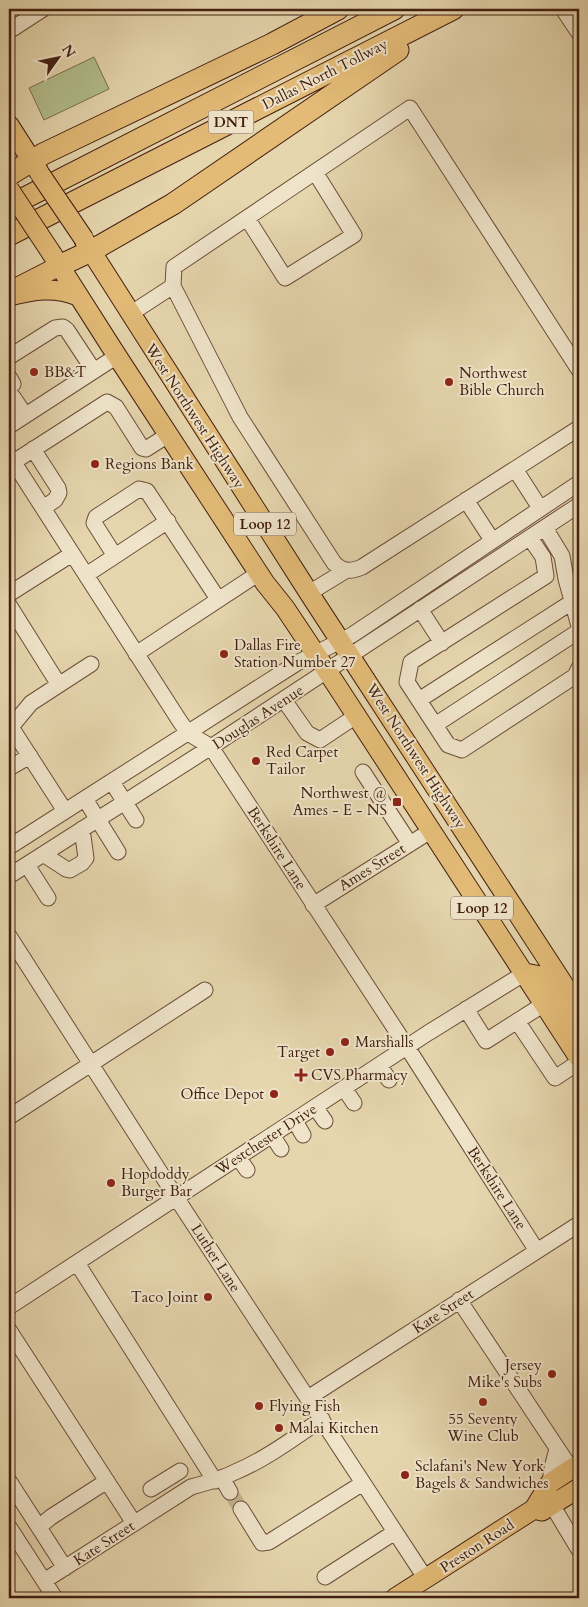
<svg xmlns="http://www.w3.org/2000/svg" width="588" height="1607" viewBox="0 0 588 1607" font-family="Cardo,serif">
<rect width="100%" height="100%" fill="#e6d6ae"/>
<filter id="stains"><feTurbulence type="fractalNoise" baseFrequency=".004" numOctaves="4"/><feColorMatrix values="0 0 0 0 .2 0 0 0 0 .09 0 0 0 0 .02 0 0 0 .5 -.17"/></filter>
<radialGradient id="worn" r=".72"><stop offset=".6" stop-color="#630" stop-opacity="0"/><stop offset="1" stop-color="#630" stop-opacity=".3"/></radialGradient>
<path fill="#b2be8c" stroke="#7a6f4f" d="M94,57L109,89L44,120L29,88Z"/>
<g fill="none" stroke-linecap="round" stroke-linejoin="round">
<path stroke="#c5b28f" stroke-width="15" stroke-dasharray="15 8" stroke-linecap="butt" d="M230,1492L241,1509"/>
<defs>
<path id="minor" d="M563,9L579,33
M9,31L43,9
M247,218L285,278L354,235L315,172
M130,314L173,286
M9,357L55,328L63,327L67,330L94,371
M579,370L410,108L174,267L173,286L240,417L334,563C343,572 350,572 362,567L579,428
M9,377L13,384
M13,397L25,415
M9,426L117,356
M33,449L58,488L59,493L55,500L43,508
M9,455L179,720L188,733L211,747L220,761L407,1047L537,1251
M9,465L107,402L116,407L142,448L146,449L168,435
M515,469L540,508
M466,500L492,540
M168,521L115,556L94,523L96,517L139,489L147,491L218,599
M545,528L562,556L566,579L579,626
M530,538L543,557L546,576L411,662L407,682L448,745L462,750L575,676L579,668
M86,575L115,556
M309,593L345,571
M9,594L72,554
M9,605L59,685
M420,609L442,643
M136,654L259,573
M284,700L307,733L320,740L356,716
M419,700L572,602
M435,725L579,631
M9,768L30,756
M363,772L410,844
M112,782L136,820
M85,799L118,852
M65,811L11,727L31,703L91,664
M9,847L297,663L352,635L579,483
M43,854L66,869L70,870L82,863L86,858L82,829
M27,865L48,898
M9,876L211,747L579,505
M313,905L432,830
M9,936L183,1208L426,1579
M466,1009L486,1041L544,1004
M517,1021L555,1078L579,1062
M379,1065L389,1080
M344,1088L354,1103
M315,1107L325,1121
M9,1117L205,990
M295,1121L303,1135
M272,1135L281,1149
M238,1157L247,1170
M77,1263L215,1481
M459,1300L571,1469
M9,1307L428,1033L525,973
M9,1330L134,1523
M308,1398L579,1224
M222,1478L230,1492
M9,1481L65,1568
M550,1483L552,1468L557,1449
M151,1489L180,1471
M552,1505L579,1550
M241,1509L262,1543L269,1542L363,1483
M9,1527L55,1598
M39,1527L51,1517L107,1481
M325,1577L395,1532
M44,1581L191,1487C206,1483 221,1479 235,1472C266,1459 294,1438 322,1419"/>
<path id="major" d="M9,125L39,172
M84,240L309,593L579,1008
M52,254L117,356L265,583L285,608L335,683L579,1058
M16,288L59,266
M9,296C33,290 54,286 78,296
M525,973L541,976L546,980L579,1031
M534,1509L542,1511L579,1488
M395,1598L534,1509L550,1483L579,1464"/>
<path id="highway" d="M9,175L43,154L272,44L338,9
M9,206L394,9
M9,235L453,9
M59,266L91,251L173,204L398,50"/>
</defs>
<use href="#minor" stroke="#6c4e39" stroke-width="17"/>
<use href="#major" stroke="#432012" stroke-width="21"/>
<use href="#highway" stroke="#432012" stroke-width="23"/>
<use href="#minor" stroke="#efe4ca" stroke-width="15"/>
<use href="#major" stroke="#e3bb77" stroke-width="19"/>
<use href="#highway" stroke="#e3bb77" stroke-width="21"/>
<defs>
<path id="major-bridge" d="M40,174L84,239
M9,189L52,254"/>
</defs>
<use href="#major-bridge" stroke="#432012" stroke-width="21" stroke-linecap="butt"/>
<use href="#major-bridge" stroke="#e3bb77" stroke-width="19"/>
</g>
<g fill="#8f2418" stroke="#efe4ca" stroke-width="2">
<circle cx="34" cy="372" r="5"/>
<circle cx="449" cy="382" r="5"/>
<circle cx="95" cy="464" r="5"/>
<circle cx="224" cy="654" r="5"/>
<circle cx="256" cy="761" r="5"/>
<rect x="392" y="797" width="10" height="10" rx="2.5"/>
<circle cx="345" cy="1042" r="5"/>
<circle cx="330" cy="1052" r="5"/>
<path d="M298.5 1067.5h5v5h5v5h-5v5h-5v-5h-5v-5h5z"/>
<circle cx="274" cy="1094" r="5"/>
<circle cx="111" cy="1183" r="5"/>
<circle cx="208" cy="1297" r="5"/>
<circle cx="552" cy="1374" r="5"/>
<circle cx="483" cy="1402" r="5"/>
<circle cx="259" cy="1406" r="5"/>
<circle cx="279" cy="1428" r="5"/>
<circle cx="405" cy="1475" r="5"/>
</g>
<g text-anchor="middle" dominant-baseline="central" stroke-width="4" stroke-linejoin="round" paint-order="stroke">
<g fill="#efe4ca" stroke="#775b49" stroke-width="1">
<rect x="208.5" y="110.5" width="45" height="23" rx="4"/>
<rect x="234" y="512.5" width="62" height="23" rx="4"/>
<rect x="451" y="896.5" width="62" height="23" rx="4"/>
</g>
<g font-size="14" font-weight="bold" fill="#432012">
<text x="231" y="122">DNT</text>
<text x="265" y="524">Loop 12</text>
<text x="482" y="908">Loop 12</text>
</g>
<g font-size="15" fill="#432012" stroke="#efe4ca">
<text transform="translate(325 74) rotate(-27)">Dallas North Tollway</text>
<text transform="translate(195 416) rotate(57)">West Northwest Highway</text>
<text transform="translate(258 717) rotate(-33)">Douglas Avenue</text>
<text transform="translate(416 756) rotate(57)">West Northwest Highway</text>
<text transform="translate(277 848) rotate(57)">Berkshire Lane</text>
<text transform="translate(372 867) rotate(-32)">Ames Street</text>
<text transform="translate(266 1139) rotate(-33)">Westchester Drive</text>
<text transform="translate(497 1188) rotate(57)">Berkshire Lane</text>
<text transform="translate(216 1258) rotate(57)">Luther Lane</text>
<text transform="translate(443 1311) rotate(-33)">Kate Street</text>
<text transform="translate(104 1543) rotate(-33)">Kate Street</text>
<text transform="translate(477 1546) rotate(-33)">Preston Road</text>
</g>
<g font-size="15" fill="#432012" stroke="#efe4ca" text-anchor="start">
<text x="44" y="372">BB&amp;T</text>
<text x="459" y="373">Northwest<tspan x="459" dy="17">Bible Church</tspan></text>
<text x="105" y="464">Regions Bank</text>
<text x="234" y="645">Dallas Fire<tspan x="234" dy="17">Station Number 27</tspan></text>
<text x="266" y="752">Red Carpet<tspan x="266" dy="17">Tailor</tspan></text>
<text x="387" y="793" text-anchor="end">Northwest @<tspan x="387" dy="17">Ames - E - NS</tspan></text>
<text x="355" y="1042">Marshalls</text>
<text x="320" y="1052" text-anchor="end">Target</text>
<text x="311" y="1075">CVS Pharmacy</text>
<text x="264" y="1094" text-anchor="end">Office Depot</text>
<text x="121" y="1174">Hopdoddy<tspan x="121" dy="17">Burger Bar</tspan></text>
<text x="198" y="1297" text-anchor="end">Taco Joint</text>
<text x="542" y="1365" text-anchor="end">Jersey<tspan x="542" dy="17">Mike's Subs</tspan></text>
<text x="269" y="1406">Flying Fish</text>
<text x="483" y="1419" text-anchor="middle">55 Seventy<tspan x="483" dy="17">Wine Club</tspan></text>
<text x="289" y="1428">Malai Kitchen</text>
<text x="415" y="1466">Sclafani's New York<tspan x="415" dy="17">Bagels &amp; Sandwiches</tspan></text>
</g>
</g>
<rect width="588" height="1607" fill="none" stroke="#e6d6ae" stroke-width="30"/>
<rect x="10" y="10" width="568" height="1587" fill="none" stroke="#432012" stroke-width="2.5"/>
<rect x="15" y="15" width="558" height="1577" fill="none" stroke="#432012"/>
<g transform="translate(58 58) rotate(57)" stroke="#efe4ca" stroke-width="4" paint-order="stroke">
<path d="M0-4L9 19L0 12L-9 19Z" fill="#432012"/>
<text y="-8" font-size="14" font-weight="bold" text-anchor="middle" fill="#432012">N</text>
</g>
<rect width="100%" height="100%" filter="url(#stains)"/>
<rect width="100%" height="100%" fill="url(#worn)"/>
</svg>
